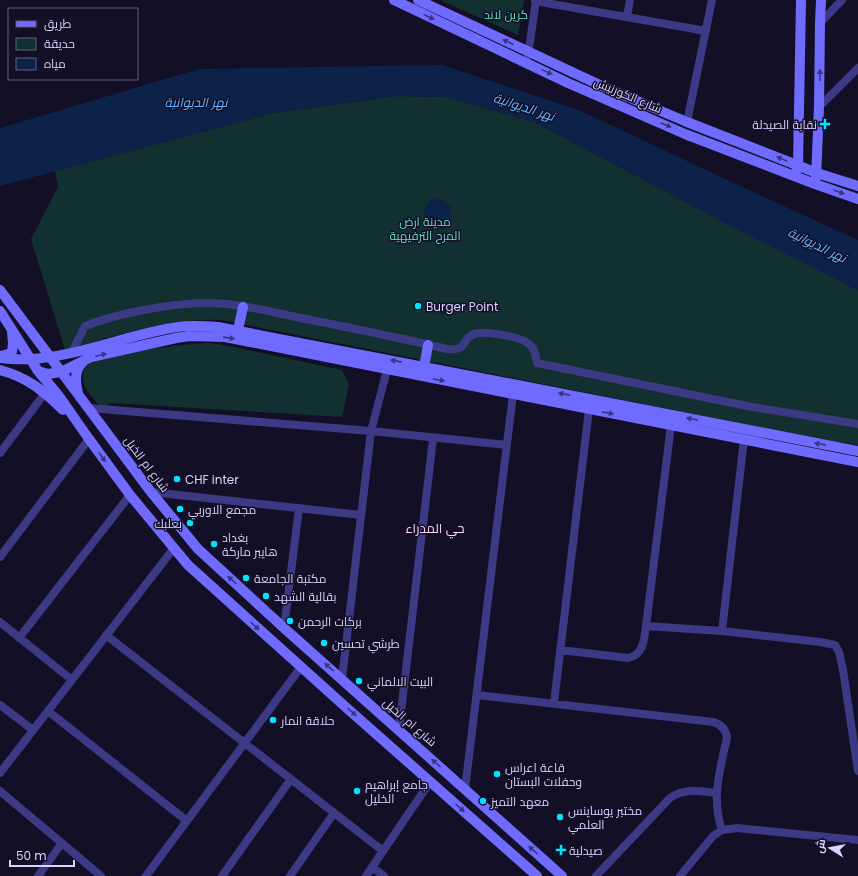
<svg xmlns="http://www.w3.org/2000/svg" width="858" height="876" viewBox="0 0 858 876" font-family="Poppins,Cairo,sans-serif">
<rect width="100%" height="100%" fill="#130f26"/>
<path fill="#12302f" d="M440,0H524L518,35Z
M396,96L446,97L534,122L858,290V445L814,438L222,320C168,318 116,336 65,350L31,239L58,187L55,171L273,113Z
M209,343L224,345L342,370L349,384L342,417L111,403L102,408C93,399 77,383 85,368C87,364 94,359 99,358C110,355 122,354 132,352C158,348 183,344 209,343Z"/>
<path fill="#0c2248" d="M442,65L581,111L738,185L858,240V290L723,222L534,122L445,97L396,96L273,113L0,186V128L199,69Z
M439,198L451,206V219L442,224L433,226L426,220L424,210L430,200Z"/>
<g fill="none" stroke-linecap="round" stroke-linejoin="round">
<path stroke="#3d3a85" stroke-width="8" d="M535,1L706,31
M627,17L630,0
M820,23L842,0
M528,56L536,0
M819,107L858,68
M687,122L712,0
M72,352L85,326C119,313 167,304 203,303C234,302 266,311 296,317C346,327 397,337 447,349C469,351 460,340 474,334C484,330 521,337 529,344C535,348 536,357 537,363L747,406L858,424
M89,408L371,431L507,445
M0,453L45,393
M151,492L361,515
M0,557L89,439
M0,622L72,680
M646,626L722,631L820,642L835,645L839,652L843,670L858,771
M284,628L299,508
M722,631L744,439
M106,635L383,851
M19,638L130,495
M560,650L628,658C644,655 644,639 646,626L671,425
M342,679L371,431L387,370
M477,695L713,722C721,724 726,729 727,738C720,769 711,799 722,830
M554,703L589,409
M0,705L33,730
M48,711L187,821
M399,729L433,439
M0,773L174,548
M465,789L513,394
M0,791L101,876
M372,867L384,876
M38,876L62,843
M146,876L301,667
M222,876L291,779
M290,876L334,813
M366,876L430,782
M596,876L670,798C685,788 699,791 716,793
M680,876L713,836L722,830L737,828L858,840"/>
<path stroke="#6f6bff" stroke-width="10" d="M394,0L568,83L685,134L815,184L858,199
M418,0L604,87L687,122L817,173L858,186
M796,172L798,166L801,0
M816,178L819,107L820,23L821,0
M0,290L151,492L198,549L284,628L562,876
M0,311L38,371L59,396L89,439L130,495L188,565L349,710L537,876
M238,330L243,307
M0,356L9,354L12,352L13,343L12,332
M0,358C60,366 120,335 178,327C191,325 205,326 218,327L858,451
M424,367L428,345
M0,370C27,377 44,391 63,410
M38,371L48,374L61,372L91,357L176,338L190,336L225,337L858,462
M78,393C75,382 74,370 83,362"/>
</g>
<defs><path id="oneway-solid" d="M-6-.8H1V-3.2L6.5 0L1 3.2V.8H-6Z"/></defs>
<g fill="#38347d">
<use href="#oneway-solid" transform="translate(429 17) rotate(26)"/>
<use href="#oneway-solid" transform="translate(508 42) rotate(-155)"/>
<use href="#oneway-solid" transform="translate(547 72) rotate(26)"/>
<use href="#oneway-solid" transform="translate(820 75) rotate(-89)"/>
<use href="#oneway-solid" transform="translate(666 125) rotate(23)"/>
<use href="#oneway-solid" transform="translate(782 159) rotate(-158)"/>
<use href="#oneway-solid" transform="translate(839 192) rotate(20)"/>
<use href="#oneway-solid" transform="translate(229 338) rotate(8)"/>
<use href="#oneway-solid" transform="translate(101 355) rotate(-15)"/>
<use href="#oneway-solid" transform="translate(396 361) rotate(-169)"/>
<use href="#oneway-solid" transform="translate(439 380) rotate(11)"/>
<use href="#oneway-solid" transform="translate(564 394) rotate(-169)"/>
<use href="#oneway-solid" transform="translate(608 413) rotate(11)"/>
<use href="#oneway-solid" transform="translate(692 419) rotate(-169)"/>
<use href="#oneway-solid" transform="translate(820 444) rotate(-169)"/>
<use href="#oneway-solid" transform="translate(102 457) rotate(54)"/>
<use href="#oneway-solid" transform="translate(232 580) rotate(-138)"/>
<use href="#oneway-solid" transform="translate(255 626) rotate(42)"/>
<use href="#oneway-solid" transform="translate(329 667) rotate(-139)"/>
<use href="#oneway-solid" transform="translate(352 712) rotate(42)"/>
<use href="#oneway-solid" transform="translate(436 763) rotate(-138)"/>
<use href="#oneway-solid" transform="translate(460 808) rotate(42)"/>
<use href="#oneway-solid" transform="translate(533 850) rotate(-138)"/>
</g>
<g fill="#00e5ff" stroke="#130f26" stroke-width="1.5">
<path d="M823 118h4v4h4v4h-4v4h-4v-4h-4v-4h4z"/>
<circle cx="418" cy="306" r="4"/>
<circle cx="177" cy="479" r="4"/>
<circle cx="180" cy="509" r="4"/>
<circle cx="190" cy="523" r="4"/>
<circle cx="214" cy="544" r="4"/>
<circle cx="246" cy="578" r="4"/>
<circle cx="266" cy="596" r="4"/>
<circle cx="290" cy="621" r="4"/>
<circle cx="324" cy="643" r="4"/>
<circle cx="359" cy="681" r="4"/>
<circle cx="273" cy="720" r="4"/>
<circle cx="497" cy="774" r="4"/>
<circle cx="357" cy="791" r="4"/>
<circle cx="483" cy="801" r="4"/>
<circle cx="560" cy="817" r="4"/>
<path d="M559 844h4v4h4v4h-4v4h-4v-4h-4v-4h4z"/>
</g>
<g text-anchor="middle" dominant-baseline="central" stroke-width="3" stroke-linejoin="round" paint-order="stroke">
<g font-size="12" fill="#5fe0c0" stroke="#130f26">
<text x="506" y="14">كرين لاند</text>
<text x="425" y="221">مدينة ارض<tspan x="425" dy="14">المرح الترفيهية</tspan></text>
</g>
<g font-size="12" fill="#d9d4ff" stroke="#130f26">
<text transform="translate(628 95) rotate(23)">شارع الكورنيش</text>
<text transform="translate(147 464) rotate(53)">شارع ام الخيل</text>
<text transform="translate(410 722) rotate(41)">شارع ام الخيل</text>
</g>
<g font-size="12" fill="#d9d4ff" stroke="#130f26" text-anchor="start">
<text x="817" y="124" text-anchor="end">نقابة الصيدلة</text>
<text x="426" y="306">Burger Point</text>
<text x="185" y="479">CHF inter</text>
<text x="188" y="509">مجمع الاوربي</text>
<text x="182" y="523" text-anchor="end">بعلبك</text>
<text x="222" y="537">بغداد<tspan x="222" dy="14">هايبر ماركة</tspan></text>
<text x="254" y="578">مكتبة الجامعة</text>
<text x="274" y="596">بقالية الشهد</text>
<text x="298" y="621">بركات الرحمن</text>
<text x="332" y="643">طرشي تحسين</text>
<text x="367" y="681">البيت الالماني</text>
<text x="281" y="720">حلاقة انمار</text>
<text x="505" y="767">قاعة اعراس<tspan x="505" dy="14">وحفلات البستان</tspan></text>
<text x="365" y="784">جامع إبراهيم<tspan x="365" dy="14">الخليل</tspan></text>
<text x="491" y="801">معهد التميز</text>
<text x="568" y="810">مختبر يوساينس<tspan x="568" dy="14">العلمي</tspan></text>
<text x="569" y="850">صيدلية</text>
</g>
<g font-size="13" font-style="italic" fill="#62b6ff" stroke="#130f26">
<text x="196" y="102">نهر الديوانية</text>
<text transform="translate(524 107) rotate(18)">نهر الديوانية</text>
<text transform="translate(817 245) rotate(26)">نهر الديوانية</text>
</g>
<g font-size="13" fill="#ffd6f0" stroke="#130f26">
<text x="435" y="528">حي المدراء</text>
</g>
</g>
<rect x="8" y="8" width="130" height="72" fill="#130f26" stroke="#625e7d"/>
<rect x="16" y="21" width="20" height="6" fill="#6f6bff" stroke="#625e7d"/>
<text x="44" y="28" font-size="12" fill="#d9d4ff">طريق</text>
<rect x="16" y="38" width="20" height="12" fill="#12302f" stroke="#625e7d"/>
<text x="44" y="48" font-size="12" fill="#d9d4ff">حديقة</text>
<rect x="16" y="58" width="20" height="12" fill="#0c2248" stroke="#625e7d"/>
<text x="44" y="68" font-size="12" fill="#d9d4ff">مياه</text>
<g transform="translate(830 848) rotate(281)" stroke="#130f26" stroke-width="3" paint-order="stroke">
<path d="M0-3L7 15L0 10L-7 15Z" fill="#d9d4ff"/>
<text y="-6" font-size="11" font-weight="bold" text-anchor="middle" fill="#d9d4ff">ش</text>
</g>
<path d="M10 860v6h64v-6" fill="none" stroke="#d9d4ff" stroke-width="2"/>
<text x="16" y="860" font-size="12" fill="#d9d4ff" stroke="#130f26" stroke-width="3" paint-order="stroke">50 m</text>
</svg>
